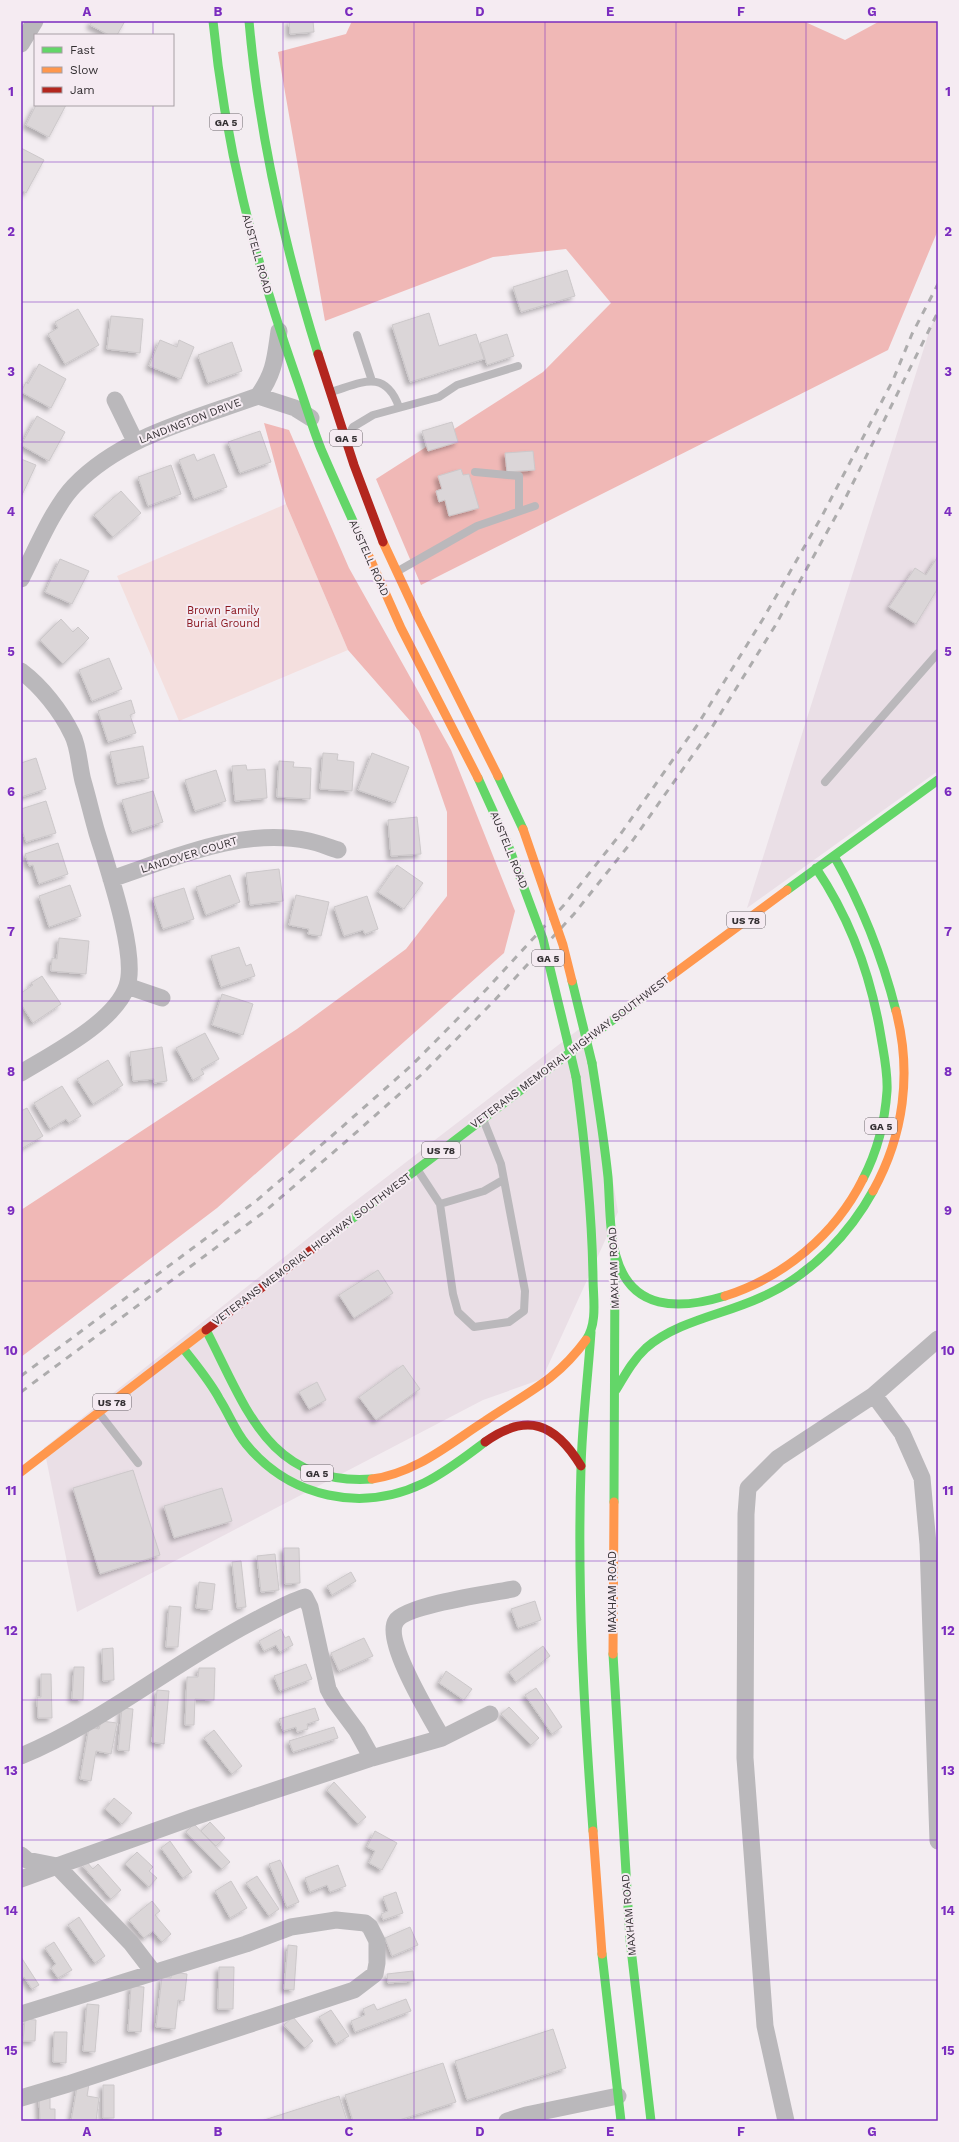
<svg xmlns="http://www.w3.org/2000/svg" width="959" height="2142" viewBox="0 0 959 2142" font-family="'Work Sans',sans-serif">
<defs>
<filter id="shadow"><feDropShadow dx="-3.5" dy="3.5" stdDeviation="2" flood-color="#0004"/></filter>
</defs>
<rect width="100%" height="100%" fill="#f3edf1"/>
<path fill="#eadfe6" d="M938,312V771L747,908L930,329Z
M587,1023L618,1212L542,1379L483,1400L77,1612L44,1448L336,1216Z"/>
<path fill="#f4dfde" d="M286,504L348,650L179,721L117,576Z"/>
<path fill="#f0b8b6" d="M352,21H803L845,40L880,21H938V230L888,350L421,585L376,479L543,372L611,303L566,249L493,257L325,321L278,52L346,34Z
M264,423L289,430L349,568L451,750L515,911L504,953L217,1208L21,1357V1210L297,1029L406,949L447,896V812L419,731L348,650L286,504Z"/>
<path fill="#dbd6d8" stroke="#ccc8ca" filter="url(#shadow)" d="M92,21H125L117,35H109L90,25Z
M289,21H313L314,32L290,34Z
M36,105H66L49,137L26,125Z
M21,148L44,160L26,193L21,190Z
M567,270L575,296L521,312L513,287Z
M78,309L99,345L65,364L48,334L58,328L55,322Z
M429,313L439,346L476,334L484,359L410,382L392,325Z
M111,316L143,319L140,353L107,349Z
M507,334L514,356L487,365L480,343Z
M160,340L177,347L179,340L194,347L181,379L149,366Z
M232,342L242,371L208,383L198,355Z
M39,364L66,379L51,408L21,392L26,382L28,384Z
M37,416L65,432L49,461L21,445Z
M452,422L458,442L428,451L422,431Z
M260,431L271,462L240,473L228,442Z
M533,451L535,470L507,472L505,453Z
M194,454L197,461L214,454L227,487L194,499L179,460Z
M21,459L36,465L22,495H21Z
M171,465L181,494L148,506L138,477Z
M461,469L463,475L469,474L479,508L449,516L445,500L439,502L436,491L442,489L438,476Z
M121,491L141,513L113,537L94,515Z
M938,556V588L916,624L889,607L915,568L926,575Z
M60,559L89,571L72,604L45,592Z
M61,619L73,632L78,627L89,638L63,664L40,640Z
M109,658L122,689L92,701L79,670Z
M131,700L135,713L130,715L136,733L108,742L98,711Z
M143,746L149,778L117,784L110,752Z
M323,753L338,754L337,760L354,762L352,791L320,789Z
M372,753L409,767L395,803L358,790Z
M36,758L46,789L21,797V763Z
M279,761L294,762L293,767L311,768L310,799L277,797Z
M246,765L247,770L265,769L267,798L235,801L232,766Z
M216,770L226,801L195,811L185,780Z
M153,791L163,822L132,832L122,800Z
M46,801L56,833L26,842L21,827V809Z
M417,817L421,854L391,856L388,820Z
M58,843L68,874L39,884L33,865L29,866L25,854Z
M397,865L423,883L404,909L378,892Z
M279,869L283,901L250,905L246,873Z
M230,875L240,902L206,915L196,887Z
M70,885L81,916L49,927L39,896Z
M184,888L194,919L163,929L153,898Z
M296,895L329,902L321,936L308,934L309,929L289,925Z
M367,896L378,929L365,934L363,930L344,936L334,907Z
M59,938L89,941L86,974L51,971L52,958L57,959Z
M239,947L246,966L251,964L255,976L221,987L211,956Z
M42,976L61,1004L33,1023L21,1004V993L33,985L31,983Z
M222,994L253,1004L243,1035L212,1025Z
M205,1033L219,1059L201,1069L204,1074L193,1080L176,1048Z
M162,1047L167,1081L154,1083V1079L133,1081L130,1052Z
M108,1060L123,1085L93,1104L77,1079Z
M62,1086L81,1116L69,1123L66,1119L50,1129L34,1103Z
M27,1108L43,1136L21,1149V1111Z
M378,1270L393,1293L354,1318L339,1295Z
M403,1365L420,1389L376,1420L359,1397Z
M317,1382L326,1400L309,1409L299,1392Z
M133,1470L160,1555L100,1574L73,1488Z
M222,1488L232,1521L174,1538L164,1506Z
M284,1548H299L300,1583L285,1584Z
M275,1554L279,1590L261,1592L257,1556Z
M241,1561L246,1607L237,1608L232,1562Z
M351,1572L356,1581L332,1595L327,1586Z
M199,1582L215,1584L212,1610L196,1608Z
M535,1601L541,1620L518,1628L511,1609Z
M169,1606L181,1607L178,1647H166Z
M281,1629L285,1638L289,1636L293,1645L280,1652L276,1645L264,1651L259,1641Z
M364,1638L373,1656L339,1671L331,1653Z
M543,1646L550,1656L516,1682L509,1672Z
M113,1648L114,1680L103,1681L102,1649Z
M306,1664L312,1679L280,1691L274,1676Z
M74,1667H84L83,1700L72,1699Z
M199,1668H215L214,1700L195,1699L194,1725H185L187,1677H198Z
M446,1671L472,1689L464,1700L439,1683Z
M41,1674H51L52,1718H38L37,1697H41Z
M536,1688L562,1727L552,1734L525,1695Z
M157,1690L169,1691L164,1744L152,1742Z
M509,1707L539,1738L531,1745L501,1714Z
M122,1708L133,1709L129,1751L118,1750Z
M315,1708L319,1720L307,1724L308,1729L297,1732L296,1727L283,1731L279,1719Z
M101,1721L117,1723L111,1754L96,1751L91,1781L80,1779L89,1727L99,1729Z
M334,1727L338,1738L293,1752L289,1741Z
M214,1730L242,1766L232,1774L204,1738Z
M334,1782L366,1817L358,1824L327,1790Z
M114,1798L132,1813L122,1824L105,1809Z
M210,1822L225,1838L216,1846L201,1831Z
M194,1824L230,1862L222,1869L186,1832Z
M375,1831L397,1843L382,1870L369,1863L375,1851L367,1847Z
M170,1841L192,1872L183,1878L161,1848Z
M137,1852L153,1867L149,1871L157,1878L149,1887L125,1864Z
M280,1860L299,1902L287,1907L269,1864Z
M86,1861L93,1869L98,1864L121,1890L111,1899L82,1865Z
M338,1865L346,1886L330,1892L327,1885L310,1892L305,1878Z
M257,1876L279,1909L269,1916L246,1883Z
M231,1881L247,1908L230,1918L215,1891Z
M396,1892L403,1913L383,1920L381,1914L388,1911L383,1897Z
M152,1901L160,1911L155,1915L171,1934L162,1942L153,1931L144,1938L129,1920Z
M79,1917L105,1956L95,1963L68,1925Z
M410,1927L418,1945L392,1956L385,1938Z
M54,1942L72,1970L58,1978L51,1968L56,1964L45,1948Z
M288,1945L297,1946L294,1990L284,1989Z
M21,1957L39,1985L32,1989L24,1977L21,1979Z
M219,1967H234L233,2009H218Z
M413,1971L414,1981L388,1983L387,1974Z
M172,1972L187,1974L184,2001L178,2000L175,2029L156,2027L162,1977L171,1978Z
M131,1986L144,1987L141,2032L128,2031Z
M406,1999L411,2011L355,2032L351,2021L365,2015L363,2009L374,2004L377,2010Z
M87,2004L99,2005L95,2052L83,2051Z
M331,2010L349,2036L336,2044L319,2017Z
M293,2017L313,2041L305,2048L284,2025Z
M25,2019L36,2020L35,2041H23Z
M553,2029L566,2068L467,2100L455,2061Z
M54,2032H67L66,2063L53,2062Z
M443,2063L456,2102L396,2121H353L345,2095Z
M78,2082L89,2084L87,2096L99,2098L96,2121H71Z
M103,2085H114V2118H103Z
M39,2095H50V2109H55V2121H40Z
M339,2096L347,2121H261Z"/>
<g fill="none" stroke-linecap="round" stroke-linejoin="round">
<path stroke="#bab8bb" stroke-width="8" d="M357,335L372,381
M331,392C361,383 385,368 399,407
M348,436L353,427L373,415L439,397L457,385L518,366
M475,472L519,476V511
M398,571L477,526L535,506
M825,782L938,653
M417,1169L440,1204L453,1294L458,1312L474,1327L509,1322L524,1311L525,1291L501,1164L483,1119
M440,1204L484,1191L503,1180
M99,1413L138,1463"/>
<path stroke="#bab8bb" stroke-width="17" d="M21,44L35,21
M258,396L295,408L311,418
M115,400L135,441
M21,579C35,552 53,508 74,486C122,436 195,419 258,396C275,372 275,358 279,331
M21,671C41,686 61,711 72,734C79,747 79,766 83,781C88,798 92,816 97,833C107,866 138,955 127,986C115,1022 52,1054 21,1073
M111,879C174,858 241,827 309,841C319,843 328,847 338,850
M127,986L162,998
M874,1395L938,1339
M442,1738C431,1718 383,1640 396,1621C406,1605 492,1593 513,1589
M21,1756C103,1722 172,1664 250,1623C268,1614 286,1603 305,1597L310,1607L328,1689L334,1700L357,1731L372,1758
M21,1855L27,1860L57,1866L194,1817L372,1758L442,1738L490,1714
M21,1879L57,1866L131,1943L154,1973
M21,2014L246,1944L291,1927L336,1920L365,1923L370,1927L377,1941V1963L375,1974L354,1990L68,2084L21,2098
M507,2121L526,2115L618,2096
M786,2121L765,2026L745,1758L746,1514L748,1488L778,1458L874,1395L902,1433L922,1478L928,1544L938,1841"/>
<path stroke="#63d668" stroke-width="9" d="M213,21C225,145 254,257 295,374C304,399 311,424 321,449C336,484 352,519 368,554
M249,21C259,135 284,245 318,354
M498,776L523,829
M478,778L507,842
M834,856C862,905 882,956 896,1011
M816,868C851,920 871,975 881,1037C884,1055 888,1073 887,1091C885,1121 877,1152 863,1179
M787,890L938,780
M592,1063C598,1101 604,1139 608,1177C610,1203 609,1231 616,1256C631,1311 679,1310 725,1296
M576,1077C585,1144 592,1210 593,1278C593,1297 598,1323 586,1340
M319,1244L656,987
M206,1330C246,1407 268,1486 372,1479
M591,1332C588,1377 582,1423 581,1468C577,1589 584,1710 593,1831
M183,1348C196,1365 210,1381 220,1400C229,1414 235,1431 246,1444C290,1498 362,1513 424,1483C446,1472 465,1457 485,1442
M616,1390C625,1375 633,1360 646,1348C680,1319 729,1314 768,1294C812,1273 850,1233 873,1191
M614,1502L615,1257
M613,1654L630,1940L651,2121
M602,1954L621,2121"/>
<path stroke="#ff974d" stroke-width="9" d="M383,542L418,617L498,776
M368,554L401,628L478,778
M656,987L787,890
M873,1191C904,1135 912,1073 896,1011
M725,1296C784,1277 835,1235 863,1179
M21,1472L206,1330
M372,1479C416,1473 449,1444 485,1421C526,1393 555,1382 586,1340
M613,1654L614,1502
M593,1831L602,1954"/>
<path stroke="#b3261e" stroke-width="9" d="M318,354L354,465L383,542
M206,1330L319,1244
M485,1442C527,1412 555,1423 581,1466"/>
<path stroke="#adacad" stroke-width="3" stroke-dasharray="7 7" stroke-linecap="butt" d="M21,1376L256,1201L334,1134L412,1065L483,993L564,905L622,832L698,724L763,619L822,516L893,380L912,334L938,284
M21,1392L264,1212L343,1144L421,1075L493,1002L574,914L633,840L709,732L775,626L842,505L938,312"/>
<path stroke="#63d668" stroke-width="9" d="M507,842L543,939L576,1077
M572,981L592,1063"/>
<path stroke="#ff974d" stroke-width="9" d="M523,829L563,945L572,981"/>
</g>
<path fill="none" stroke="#7b2cbf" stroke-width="1" stroke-opacity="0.55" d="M153,21V35M283,21V2121M414,21V2121M545,21V2121M676,21V2121M806,21V2121M153,105V2121M21,162H938M21,302H938M21,442H938M21,581H938M21,721H938M21,861H938M21,1001H938M21,1141H938M21,1281H938M21,1421H938M21,1561H938M21,1700H938M21,1840H938M21,1980H938"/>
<g text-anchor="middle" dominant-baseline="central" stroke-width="4" stroke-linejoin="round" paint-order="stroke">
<g fill="#f5ebf2" stroke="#6d676c" stroke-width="1">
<rect x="210" y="114" width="32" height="16" rx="3"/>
<rect x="330" y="430" width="32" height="16" rx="3"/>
<rect x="727" y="912" width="38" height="16" rx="3"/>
<rect x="532" y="950" width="32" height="16" rx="3"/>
<rect x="865" y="1118" width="32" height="16" rx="3"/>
<rect x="422" y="1142" width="38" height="16" rx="3"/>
<rect x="93" y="1394" width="38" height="16" rx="3"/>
<rect x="301" y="1465" width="32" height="16" rx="3"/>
</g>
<g font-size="10" font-weight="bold" fill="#332f32">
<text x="226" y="122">GA 5</text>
<text x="346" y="438">GA 5</text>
<text x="746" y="920">US 78</text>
<text x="548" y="958">GA 5</text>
<text x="881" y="1126">GA 5</text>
<text x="441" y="1150">US 78</text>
<text x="112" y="1402">US 78</text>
<text x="317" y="1473">GA 5</text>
</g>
<g font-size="11" fill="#332f32" stroke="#f5ebf2">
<text transform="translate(257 254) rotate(74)">AUSTELL ROAD</text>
<text transform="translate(190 421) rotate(-21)">LANDINGTON DRIVE</text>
<text transform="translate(369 558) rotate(66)">AUSTELL ROAD</text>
<text transform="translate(509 850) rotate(68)">AUSTELL ROAD</text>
<text transform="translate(189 855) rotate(-17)">LANDOVER COURT</text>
<text transform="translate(570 1052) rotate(-37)">VETERANS MEMORIAL HIGHWAY SOUTHWEST</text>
<text transform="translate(312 1249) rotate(-37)">VETERANS MEMORIAL HIGHWAY SOUTHWEST</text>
<text transform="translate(614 1268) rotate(-92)">MAXHAM ROAD</text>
<text transform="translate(612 1592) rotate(-90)">MAXHAM ROAD</text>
<text transform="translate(629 1915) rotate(-95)">MAXHAM ROAD</text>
</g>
<g font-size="11" fill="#89141c" stroke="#f5ebf2">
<text x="223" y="610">Brown Family<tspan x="223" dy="13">Burial Ground</tspan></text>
</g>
</g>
<rect width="959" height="2142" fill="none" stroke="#f5ebf2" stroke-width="44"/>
<rect x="34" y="34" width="140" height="72" fill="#f5ebf2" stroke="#a7a0a5"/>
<rect x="42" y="47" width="20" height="6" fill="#63d668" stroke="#a7a0a5"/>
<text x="70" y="54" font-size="12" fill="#332f32">Fast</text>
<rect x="42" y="67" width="20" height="6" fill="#ff974d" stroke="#a7a0a5"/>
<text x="70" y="74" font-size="12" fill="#332f32">Slow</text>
<rect x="42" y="87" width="20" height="6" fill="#b3261e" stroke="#a7a0a5"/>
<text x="70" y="94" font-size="12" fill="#332f32">Jam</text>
<rect x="22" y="22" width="915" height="2098" fill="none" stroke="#7b2cbf" stroke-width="1.5"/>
<g font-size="13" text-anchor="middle" font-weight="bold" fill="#7b2cbf">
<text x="87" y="16">A</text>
<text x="218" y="16">B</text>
<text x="349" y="16">C</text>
<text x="480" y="16">D</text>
<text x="610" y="16">E</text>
<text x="741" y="16">F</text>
<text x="872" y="16">G</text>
<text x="11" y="96">1</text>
<text x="948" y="96">1</text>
<text x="11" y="236">2</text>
<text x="948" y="236">2</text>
<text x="11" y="376">3</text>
<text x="948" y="376">3</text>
<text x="11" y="516">4</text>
<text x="948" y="516">4</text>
<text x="11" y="656">5</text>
<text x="948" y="656">5</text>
<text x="11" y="796">6</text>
<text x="948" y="796">6</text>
<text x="11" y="936">7</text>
<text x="948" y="936">7</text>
<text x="11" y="1076">8</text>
<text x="948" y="1076">8</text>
<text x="11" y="1215">9</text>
<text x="948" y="1215">9</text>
<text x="11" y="1355">10</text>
<text x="948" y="1355">10</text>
<text x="11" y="1495">11</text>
<text x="948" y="1495">11</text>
<text x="11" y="1635">12</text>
<text x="948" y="1635">12</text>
<text x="11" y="1775">13</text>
<text x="948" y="1775">13</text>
<text x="11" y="1915">14</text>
<text x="948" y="1915">14</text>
<text x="11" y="2055">15</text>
<text x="948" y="2055">15</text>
<text x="87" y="2136">A</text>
<text x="218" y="2136">B</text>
<text x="349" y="2136">C</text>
<text x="480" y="2136">D</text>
<text x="610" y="2136">E</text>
<text x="741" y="2136">F</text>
<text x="872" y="2136">G</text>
</g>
</svg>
